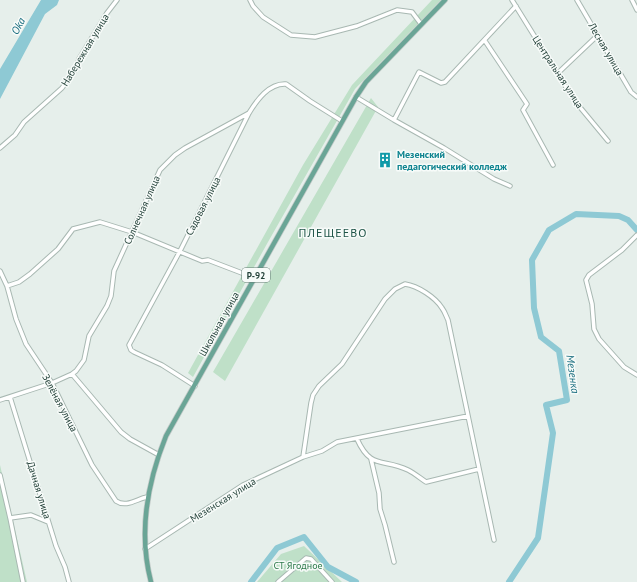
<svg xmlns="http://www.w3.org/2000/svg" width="637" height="582" viewBox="0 0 637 582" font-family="'PT Sans',sans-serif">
<rect width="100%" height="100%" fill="#e6efeb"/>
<path fill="#bfe0c8" d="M432,0H441L355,89L268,242L193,377L188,373L303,165L352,85Z
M371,98L378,107L225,381L213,372Z
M0,465L27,582H0Z
M304,546L342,582H257L281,554Z"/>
<path fill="#8ec9d4" d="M41,0H59L57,5L45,14L0,99V69Z"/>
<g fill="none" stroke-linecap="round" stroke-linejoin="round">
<path stroke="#8ec9d4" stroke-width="6" d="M251,582L277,548L304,537L328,567L356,582
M509,582L538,538L553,433L546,405L567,400L559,351L541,337L534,308L532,260L549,230L576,214L619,216L628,220L637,230"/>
<defs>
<path id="minor" d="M250,0L253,6L263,17L291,35L315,37L357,26L397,10L412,12L421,24
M512,0L574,100L608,141
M577,0L631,92L637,97
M632,0L637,10
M485,41L527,104L523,110L553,165
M558,73L598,35
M356,97L394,120L419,72L441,83L445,82L516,6
M394,120L444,148L494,179L510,186
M0,148L15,135L24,122L62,88L77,67L79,59L107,13L117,0
M637,235L622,250L589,275L586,280L592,304L594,329L599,339L624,367L637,375
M0,271L7,286L16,319L26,344L52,383L92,465L116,501C126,508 137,499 147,497
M7,286L19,282L30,274L58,249L73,229L100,222L132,232L202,261L208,260L255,278
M72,374L121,432L130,439L159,455
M195,386L162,365L134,352L131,350L129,345L180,251L249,113C257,100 269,83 286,84L310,101L342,121
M10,397L56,546L65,567L69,582
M0,400L52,383L72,374L76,371L84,360L89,336L107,306L111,296L114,271L160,170L175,155L185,148L249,113
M357,439C371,470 383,458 408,470C414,473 420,478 426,482L479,469
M303,457L311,403L313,395L319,386L342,364L385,299L395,289L405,284C418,286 435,297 442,308C445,312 446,316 448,320L494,540
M371,459L379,493L380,509L385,525L394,562
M0,475L10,518L23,582
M10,518L31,515L48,522
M145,549L243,485L303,457L322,451L337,442L468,416
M278,582L306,558L311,559L332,582"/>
<path id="major" d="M151,582C138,532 147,483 166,436L356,97L366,82L445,0"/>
</defs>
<use href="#minor" stroke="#a8b8b2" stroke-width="5.5"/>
<use href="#major" stroke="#c2cac8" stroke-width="6"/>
<use href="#minor" stroke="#fff" stroke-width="3.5"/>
<use href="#major" stroke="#6aa596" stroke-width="4.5"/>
</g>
<defs>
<symbol id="building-bare" viewBox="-9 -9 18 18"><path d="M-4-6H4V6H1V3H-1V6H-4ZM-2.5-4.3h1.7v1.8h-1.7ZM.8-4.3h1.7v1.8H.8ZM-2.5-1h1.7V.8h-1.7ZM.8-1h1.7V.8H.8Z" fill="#0f9aa8" stroke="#f7fbf9" stroke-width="2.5" paint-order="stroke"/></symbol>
</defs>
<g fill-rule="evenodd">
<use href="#building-bare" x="374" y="149" width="22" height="22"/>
</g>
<g text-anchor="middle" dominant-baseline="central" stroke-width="3" stroke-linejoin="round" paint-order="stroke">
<rect fill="#f7fbf9" stroke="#637a73" stroke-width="1" x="242" y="268" width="28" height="14" rx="3"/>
<g font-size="9" font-weight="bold" fill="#24423a">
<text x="256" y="275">Р-92</text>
</g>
<g font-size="10" fill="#24423a" stroke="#f7fbf9">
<text transform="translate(606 49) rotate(60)">Лесная улица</text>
<text transform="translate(85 50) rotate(-59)">Набережная улица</text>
<text transform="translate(558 72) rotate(57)">Центральная улица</text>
<text transform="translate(203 206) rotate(-63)">Садовая улица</text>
<text transform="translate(142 210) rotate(-66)">Солнечная улица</text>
<text transform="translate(219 324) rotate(-61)">Школьная улица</text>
<text transform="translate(60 403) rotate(62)">Зелёная улица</text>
<text transform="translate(39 490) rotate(73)">Дачная улица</text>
<text transform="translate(223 500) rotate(-32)">Мезенская улица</text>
</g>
<g font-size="10" font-weight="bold" fill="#0d838f" stroke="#f7fbf9" text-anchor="start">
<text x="397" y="154">Мезенский<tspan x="397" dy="12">педагогический колледж</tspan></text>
</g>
<g font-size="10" fill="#2d7a4b" stroke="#f7fbf9">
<text x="298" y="565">СТ Ягодное</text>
</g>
<g font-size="11" font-style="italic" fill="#1c6f80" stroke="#f7fbf9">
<text transform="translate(18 26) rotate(-62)">Oka</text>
<text transform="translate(573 374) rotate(82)">Мезенка</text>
</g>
<g font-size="12" letter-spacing="1" fill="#1f5548" stroke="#f7fbf9">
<text x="333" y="232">ПЛЕЩЕЕВО</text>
</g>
</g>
</svg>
